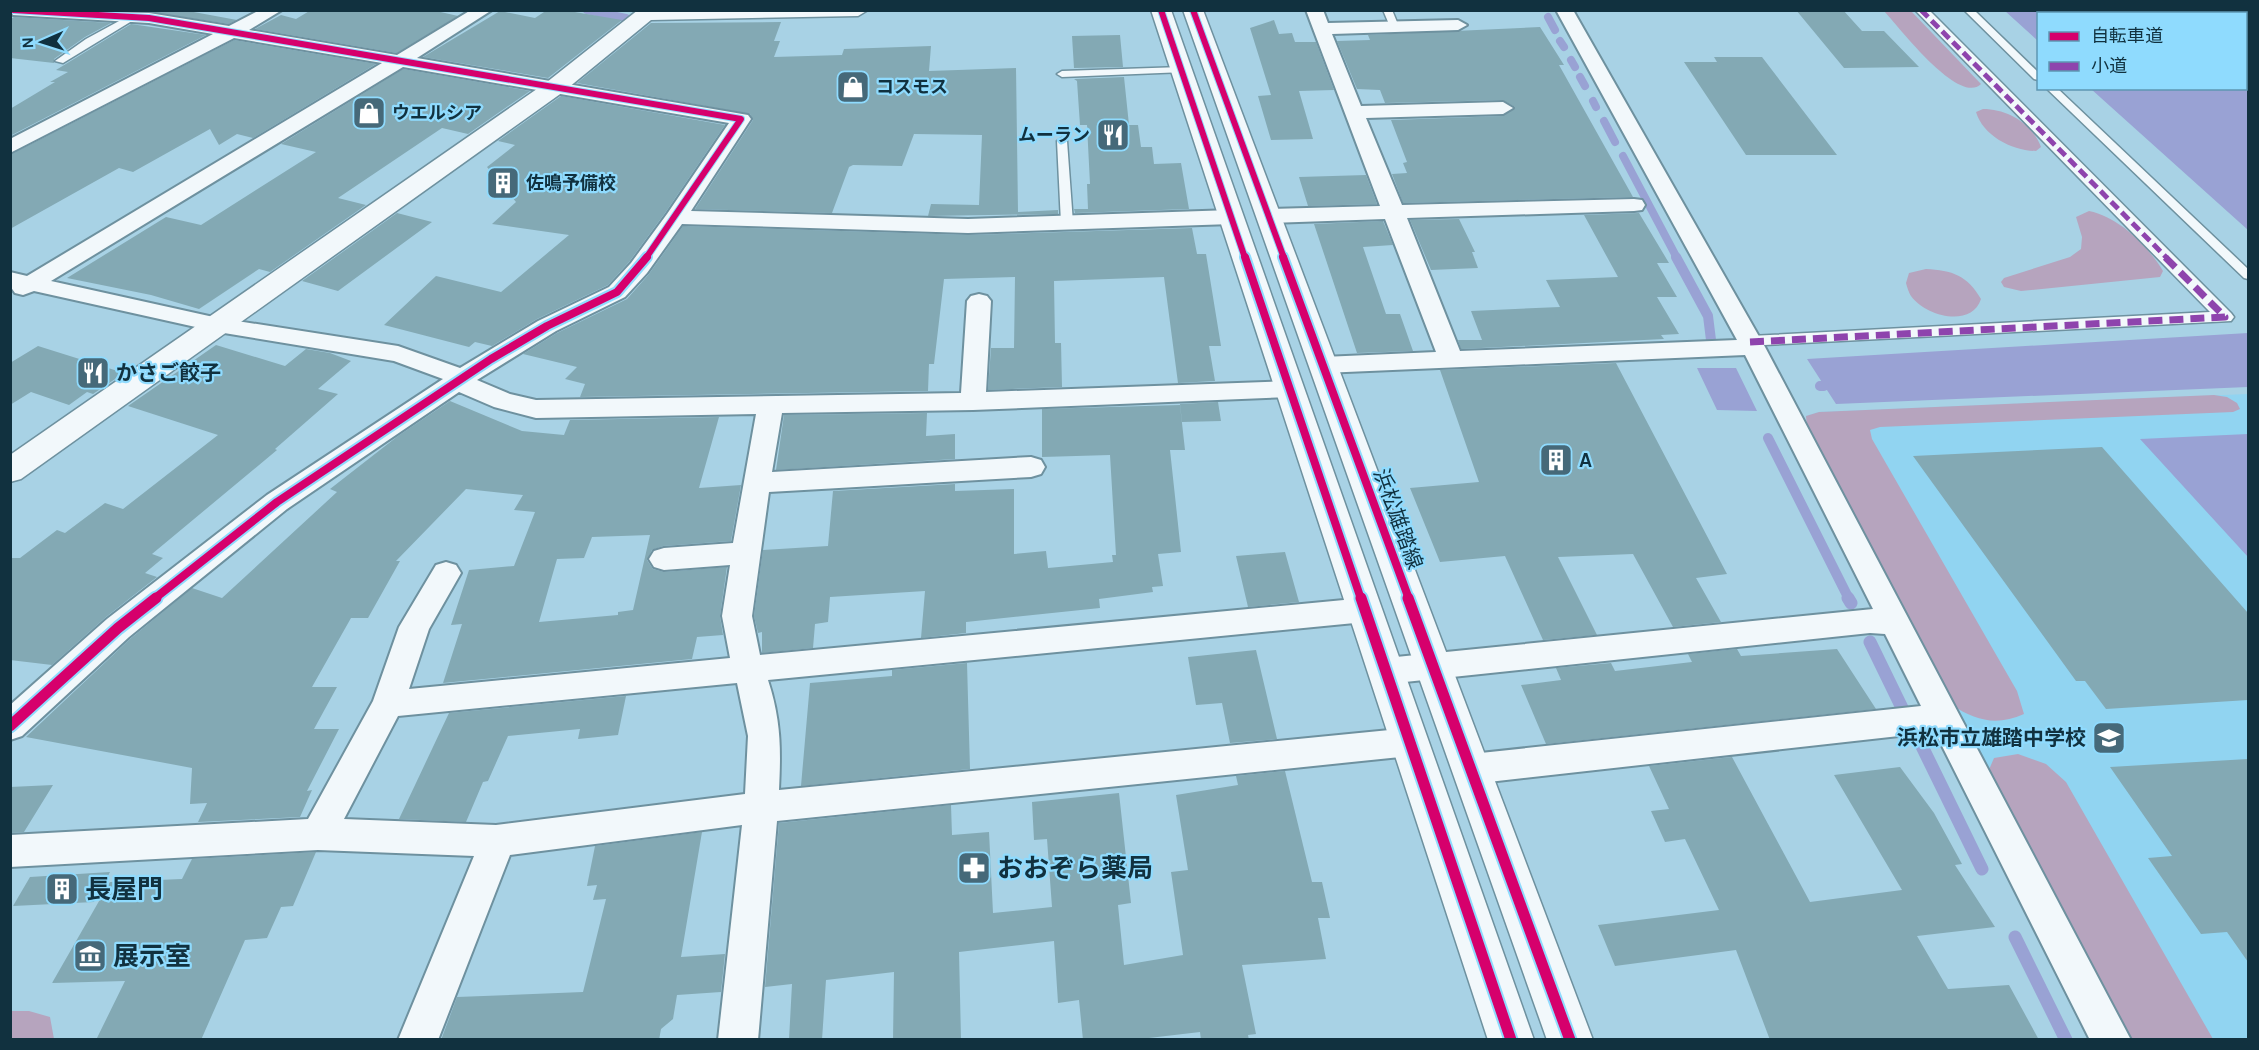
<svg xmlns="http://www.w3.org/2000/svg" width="2259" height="1050" viewBox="0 0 2259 1050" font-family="Karla,'Noto Sans JP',sans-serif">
<rect width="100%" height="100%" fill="#a8d2e5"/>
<path fill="#91d4f1" d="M2248,394V1039H2129L1806,416L1819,412Z"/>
<path fill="#b6a4be" d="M1884,11H1911L1981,84C1959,106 1899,27 1884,11Z
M1983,109C2007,109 2032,123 2041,147L2036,151C2013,151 1983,136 1976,112Z
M2089,211C2119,217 2148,246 2163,271L2160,277L2021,291L2004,287L2001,282L2004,278L2070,257L2081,249L2082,237L2076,217Z
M1926,269C1952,270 1968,276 1981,299C1972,328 1926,317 1911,296C1909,293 1907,287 1906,283L1909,273Z
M2214,395L2227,397L2237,403L2240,409L2233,412L1880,427L1870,430L1872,439L2017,691L2024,714C1997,726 1976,721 1952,705L1807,428L1806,416L1819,412Z
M2018,754L2046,764L2066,782L2213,1039H2129L1988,772L1994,758Z
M11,1011H29L50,1017L54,1039H11Z"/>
<path fill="#99a2d4" d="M2005,11H2248V230L2091,89L2246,88V14H2038V41Z
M2248,333V387L1836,404L1807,359Z
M1697,368H1736L1757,411L1717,410Z
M2248,434V557L2140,439Z"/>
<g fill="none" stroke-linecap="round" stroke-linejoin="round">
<path stroke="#99a2d4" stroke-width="8" d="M587,10L626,18
M1548,17L1555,30
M1560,41L1564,47
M1571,60L1575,67
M1580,77L1585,86
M1593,101L1596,107
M1604,121L1615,142
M1623,156L1677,258"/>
<path stroke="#99a2d4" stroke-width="10" d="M1676,257L1708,316L1711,340
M1820,386H1824
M1768,438L1849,599"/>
<path stroke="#99a2d4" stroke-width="13" d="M1848,598L1851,603
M1870,642L1904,712
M1913,728L1982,869
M2015,937L2066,1040"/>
</g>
<path fill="#83a9b4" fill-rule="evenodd" d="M137,10H183L237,20L229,24Z
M311,10H432L458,16L397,53L255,29L281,15L296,19Z
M547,10H563L622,20L548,78L423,57L500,11L535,18Z
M1796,10H1843L1862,31H1884L1919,67L1844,68Z
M14,17L111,23L85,37L54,59V63L10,58V19Z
M1274,20L1279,34L1292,33L1295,42H1316L1334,90L1299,91L1313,139L1271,140L1258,96L1271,95L1250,28Z
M781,22L774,41H780L774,57L842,55L844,49L931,46L929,71L1016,68L1018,212L1058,210V214L928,216L931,204L979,205L982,135L914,134L902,166L853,165L849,167L832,213L695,209L753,120L750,114L577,83L651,23Z
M131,24L206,35L10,136V109L55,82H50L68,72L56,70Z
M1540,27L1564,65H1559L1633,197L1403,203L1392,174L1407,173L1403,163L1407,162L1391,120L1503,116L1515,107L1503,100L1385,103L1380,90L1357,89L1337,41L1370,40L1368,35Z
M1120,35L1123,67L1074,68L1072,36Z
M234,40L376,64L253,138L237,134L219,145L210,129L133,172L119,168L10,229V155Z
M1714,57H1762L1837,155H1746L1684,62H1717Z
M403,69L530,91L468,134L442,128L338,198L366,205L270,272L259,269L199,309L151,295L67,278L166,217L201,225L316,152L281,144Z
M1124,77L1129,125H1138L1141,147H1152L1154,164L1181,163L1189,209L1075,213L1074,209H1088L1087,184H1090L1087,125H1080L1077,81L1074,79Z
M561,96L725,125L665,213L629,262L608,285L537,319L492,346L475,342L469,347L384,325L436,276L501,292L569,235L492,224L516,202L487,167L515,145L498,141Z
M1366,175L1377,204L1308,206L1299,177Z
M397,213L432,222L338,291L302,281Z
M1639,213L1669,263H1657L1677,297H1657L1679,334L1661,335L1664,339L1461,349L1458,340H1482L1471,311L1560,307L1546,280L1618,277L1584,215Z
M1459,219L1475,252H1472L1478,268L1431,270L1410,220Z
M1383,221L1393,245L1363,247L1386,314H1400L1413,351L1357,353L1314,224Z
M683,226L968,235L1192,228L1197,254H1206L1221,346H1209L1215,381L1178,383L1164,277L1054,281L1055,343H1061L1062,387L988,390L991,348H1014L1015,277L944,279L934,364H929L928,391L580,397L585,384L565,379L577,367L523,354L557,333L627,299L649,274Z
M216,345L285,366L306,349L330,353L351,361L318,389L338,394L275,449L277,450L152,554L163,558L145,573L157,577L106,617L52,665L10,660V558H20L57,530L65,533L105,503L123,509L218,435L128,406Z
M38,346L124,373L93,394L87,392L69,405L31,392L10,405V363Z
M1616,363L1727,574L1696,578L1721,622L1673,627L1633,554L1558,557L1597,635L1543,640L1505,556L1440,562L1410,488L1479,482L1440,370Z
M450,401L522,431L564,435L570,420L719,417L699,488L741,485L731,541L663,546L652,550L647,560L653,569L664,572L727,567L720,616L723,635L697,637L692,659L443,683L462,624L451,625L469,570L514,566L535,512L514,510L523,495L466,489L396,561H400L368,618H351L312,687H337L314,729H339L307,791L312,790L300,817L198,822L207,803L190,804L192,768L26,737L130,639L192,588L222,598L337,492L330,489L398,436ZM650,535L633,610L618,612V615L539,622L557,559L584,558L592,537Z
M1218,402L1221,421L1182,422L1180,404Z
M1180,405L1185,450H1170L1181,552L1158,554L1163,586L1152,587L1153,592L1099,599L1100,608L966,622V633L921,638L925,591L830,597L828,622L815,624L813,648L762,653V632L758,633L754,616L763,550L828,546L833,491L955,484V491L1014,489V554L1046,551L1048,568L1113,562L1112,555H1116L1110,455L1042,457V409Z
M927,413L926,436L955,434V459L776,470L784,415Z
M2102,447L2248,613V700L2106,709L2085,681H2076L1913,456Z
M1285,552L1299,602L1248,607L1236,556Z
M1737,649L1741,656L1837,649L1876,709L1546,744L1521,685L1561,680L1556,668L1611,663L1615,671L1692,662L1688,654Z
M1256,650L1277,739L1230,743L1222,703L1196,705L1188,657Z
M967,663L970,769L801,786L810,683L892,676V670Z
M626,696L618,735L578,739L580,729L508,736L488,781L483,782L466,822L399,819L449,713Z
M1732,757L1810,902L1902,890L1834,775L1900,767L1934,813L1962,864L1955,865L1995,927L1917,936L1948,989L2009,985L2039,1040H1770L1736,950L1615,966L1598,925L1719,910L1685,839L1665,842L1651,811L1669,809L1649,766Z
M2248,759V962L2227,932L2201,934L2148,858L2172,856L2110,767Z
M1285,771L1312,882H1322L1330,918H1318L1326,959L1242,965L1256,1034L1248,1035L1249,1040H1201L1200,1032L1132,1040H1083L1079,1000L1058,1003L1054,941L959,952L961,1040H893L894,972L826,980L822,1040H789L792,984L765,987L779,823L951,805L952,835L989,832L993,913L1052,907L1047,839L1034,840L1032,802L1119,793L1131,903L1118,905L1124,965L1183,955L1171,872L1188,870L1176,795L1238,785L1236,776Z
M53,785L24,832L10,833V787Z
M702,832L681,957L725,954L721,992L677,995L673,1019L661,1029L659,1040H441L457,997L583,992L606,899L593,900L597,885L587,886L595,846Z
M316,852L293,906L281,907L267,938L245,940L201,1040H96L125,981L52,983L110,882L182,879L192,859Z
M110,872L94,902L13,906L30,877Z"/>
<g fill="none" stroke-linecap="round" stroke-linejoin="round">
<defs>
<path id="service" d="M1383,10H1392L1399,27L1397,29H1391Z
M1964,10H1974L2038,72V80L2034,79Z
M132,14L140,16L63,63L55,61L86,39Z
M1182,67L1187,70L1185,72L1062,77L1057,74L1062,71Z
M2046,88H2057L2248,269V279L2244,278Z
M1062,138L1067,141L1073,223L1067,226L1061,223L1057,141Z"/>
<path id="pedestrian" d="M1915,10H1929L2231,313L2234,317L2231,321L1744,346L1741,342L1750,336L2210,312Z"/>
<path id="minor" d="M10,10L149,13L229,26L260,10H282L249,30L397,55L471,10H492L417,58L748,115L751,119L691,211L968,219L1232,210L1240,212L1243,217L1240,222L1232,224L968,233L682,224L647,273L625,297L556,331L477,380L510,394L536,400L961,393L967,301L971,296L979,294L987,296L991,301L986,392L1290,381L1299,383L1303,389L1299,395L1290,397L973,410L782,413L772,472L1031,457L1041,460L1045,467L1041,474L1031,477L769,492L752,616L760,655L1365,598L1376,602L1380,610L1376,618L1365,622L768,680C781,720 781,749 779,790L1410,728L1422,732L1427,742L1422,752L1410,756L777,821L758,1040H718L742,825L510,855L438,1040H398L474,856L318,850L10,867V835L308,819L373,701L399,627L436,565L446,562L456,565L461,573L429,629L409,689L730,658L722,616L730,565L664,570L654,567L649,559L654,551L664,548L733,543L756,414L536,418L494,407L459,392L287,509L129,637L22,736L10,740V705L107,619L267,495L443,379L394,361L218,332L34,291L23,295L15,293L10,286V272L27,276L382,63L234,38L10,153V139L213,34L149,23L13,15ZM403,67L729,123L667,214L631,263L609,287L538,321L460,368L398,346L218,318L51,281ZM737,683L748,736L745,794L496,825L344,819L398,716Z
M1306,10H1323L1328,23L1458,20L1467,25L1458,30L1332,34L1361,106L1503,102L1513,108L1503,114L1366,118L1402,205L1634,199L1642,200L1645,205L1642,210L1634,211L1407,218L1460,351L1737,340L1556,10H1573L1765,347L2131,1040H2090L1935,732L1471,784L1459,779L1454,769L1459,759L1471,754L1921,706L1885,634L1870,633L1386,684L1375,680L1370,671L1375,662L1386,658L1873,609L1745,355L1323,373L1314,371L1310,365L1314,359L1323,357L1436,352L1385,219L1268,223L1260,221L1257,216L1260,211L1268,209L1380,206Z"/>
<path id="tertiary" d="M638,10H868L858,16L651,20L563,92L21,479L10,482V455L547,82Z"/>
<path id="primary" d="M1151,10H1171L1534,1040H1488Z
M1183,10H1203L1593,1040H1547Z"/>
</defs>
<use href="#service" stroke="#6e919f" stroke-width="3"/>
<use href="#pedestrian" stroke="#6e919f" stroke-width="3"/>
<use href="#minor" stroke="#6e919f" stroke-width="4"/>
<use href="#tertiary" stroke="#6e919f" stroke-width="3"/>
<use href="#primary" stroke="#6e919f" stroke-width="3"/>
<use href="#service" fill="#f2f8fb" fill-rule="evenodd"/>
<use href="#pedestrian" fill="#f2f8fb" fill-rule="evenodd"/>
<use href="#minor" fill="#f2f8fb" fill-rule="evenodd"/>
<use href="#tertiary" fill="#f2f8fb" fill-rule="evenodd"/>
<use href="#primary" fill="#f2f8fb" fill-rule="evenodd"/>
<path stroke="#8e44ad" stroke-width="5" stroke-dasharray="10 5" stroke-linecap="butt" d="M1921,10L2167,258"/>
<path stroke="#8e44ad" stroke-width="7" stroke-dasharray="14 7" stroke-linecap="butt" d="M1750,342L2225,317L2165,257"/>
<defs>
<path id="cycleway-far2" d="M13,10L149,18L741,119L646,258
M1161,10L1245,258
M1193,10L1284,258"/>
<path id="cycleway-far1" d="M1245,257L1361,599
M1283,257L1409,599
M154,599L277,502L491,359L547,326L617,292L647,257"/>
<path id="cycleway" d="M1361,598L1511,1040
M1408,598L1570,1040
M10,726L118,628L156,598"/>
</defs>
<use href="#cycleway-far2" stroke="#8fdbfe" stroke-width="8"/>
<use href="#cycleway-far1" stroke="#8fdbfe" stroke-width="12"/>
<use href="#cycleway" stroke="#8fdbfe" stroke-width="15"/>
<use href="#cycleway-far2" stroke="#d6006c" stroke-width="6"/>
<use href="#cycleway-far1" stroke="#d6006c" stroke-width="8"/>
<use href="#cycleway" stroke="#d6006c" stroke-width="11"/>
</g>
<defs>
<symbol id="shop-square" viewBox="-11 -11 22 22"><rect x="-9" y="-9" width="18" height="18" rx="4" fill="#466979" stroke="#8fdbfe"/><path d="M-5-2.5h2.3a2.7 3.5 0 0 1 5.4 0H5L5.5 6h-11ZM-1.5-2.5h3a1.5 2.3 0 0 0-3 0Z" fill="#fff"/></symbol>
<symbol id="restaurant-square" viewBox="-11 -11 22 22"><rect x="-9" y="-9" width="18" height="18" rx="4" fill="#466979" stroke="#8fdbfe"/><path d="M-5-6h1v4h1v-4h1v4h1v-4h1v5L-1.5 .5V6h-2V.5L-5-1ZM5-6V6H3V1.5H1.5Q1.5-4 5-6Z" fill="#fff"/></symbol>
<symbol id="building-square" viewBox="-11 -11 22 22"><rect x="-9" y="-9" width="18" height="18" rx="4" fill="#466979" stroke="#8fdbfe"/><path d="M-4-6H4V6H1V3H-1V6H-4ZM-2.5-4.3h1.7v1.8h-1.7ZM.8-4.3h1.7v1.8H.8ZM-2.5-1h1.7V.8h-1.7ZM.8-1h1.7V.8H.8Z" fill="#fff"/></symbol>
<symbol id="school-square" viewBox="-11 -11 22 22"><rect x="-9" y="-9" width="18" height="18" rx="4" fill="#466979" stroke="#8fdbfe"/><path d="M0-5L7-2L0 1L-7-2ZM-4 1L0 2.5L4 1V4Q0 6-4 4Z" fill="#fff"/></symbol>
<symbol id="pharmacy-square" viewBox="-11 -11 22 22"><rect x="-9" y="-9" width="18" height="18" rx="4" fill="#466979" stroke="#8fdbfe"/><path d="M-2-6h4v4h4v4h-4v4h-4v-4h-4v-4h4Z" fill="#fff"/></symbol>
<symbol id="museum-square" viewBox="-11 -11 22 22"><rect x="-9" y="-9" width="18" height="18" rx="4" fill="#466979" stroke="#8fdbfe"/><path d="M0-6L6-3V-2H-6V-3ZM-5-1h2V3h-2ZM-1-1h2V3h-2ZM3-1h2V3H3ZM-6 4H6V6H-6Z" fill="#fff"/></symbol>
</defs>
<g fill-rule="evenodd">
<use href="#shop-square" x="834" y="68" width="38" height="38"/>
<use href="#shop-square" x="350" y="94" width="38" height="38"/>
<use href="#restaurant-square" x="1094" y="116" width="38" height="38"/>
<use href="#building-square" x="484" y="164" width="38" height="38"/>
<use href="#restaurant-square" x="74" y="354" width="38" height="38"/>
<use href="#building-square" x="1537" y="441" width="38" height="38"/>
<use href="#school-square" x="2090" y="719" width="38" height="38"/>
<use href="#pharmacy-square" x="955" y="849" width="38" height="38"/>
<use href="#building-square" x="43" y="870" width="38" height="38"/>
<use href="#museum-square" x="71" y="937" width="38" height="38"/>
</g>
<g text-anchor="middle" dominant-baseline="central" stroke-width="4.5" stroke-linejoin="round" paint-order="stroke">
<g font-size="18" font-weight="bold" fill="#11313f" stroke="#8fdbfe" text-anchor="start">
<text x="876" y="87">コスモス</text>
<text x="392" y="113">ウエルシア</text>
<text x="1090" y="135" text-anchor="end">ムーラン</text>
<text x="526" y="183">佐鳴予備校</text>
</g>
<g font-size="21" font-weight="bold" fill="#11313f" stroke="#8fdbfe" text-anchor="start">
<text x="116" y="373">かさご餃子</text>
<text x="1579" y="460">A</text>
<text x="2086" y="738" text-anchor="end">浜松市立雄踏中学校</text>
</g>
<g font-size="21" fill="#11313f" stroke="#8fdbfe">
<text transform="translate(1398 519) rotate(70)">浜松雄踏線</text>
</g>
<g font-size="26" font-weight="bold" fill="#11313f" stroke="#8fdbfe" text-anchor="start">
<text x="997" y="868">おおぞら薬局</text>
<text x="85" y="889">長屋門</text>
<text x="113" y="956">展示室</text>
</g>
</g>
<rect width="2259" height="1050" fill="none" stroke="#11313f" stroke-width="24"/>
<rect x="2037" y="12" width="210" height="78" fill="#8fdbfe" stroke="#5d97b2" stroke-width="1.5"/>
<rect x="2049" y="32" width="30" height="9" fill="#d6006c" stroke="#5d97b2" stroke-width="1.5"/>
<text x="2091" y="42" font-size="18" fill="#11313f">自転車道</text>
<rect x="2049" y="62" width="30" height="9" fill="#8e44ad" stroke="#5d97b2" stroke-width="1.5"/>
<text x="2091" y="72" font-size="18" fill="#11313f">小道</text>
<g transform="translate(42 42) rotate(267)" stroke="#8fdbfe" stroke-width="4.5" paint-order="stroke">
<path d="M0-4.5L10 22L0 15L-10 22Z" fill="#11313f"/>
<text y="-9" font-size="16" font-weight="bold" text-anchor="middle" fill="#11313f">N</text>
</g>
</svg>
